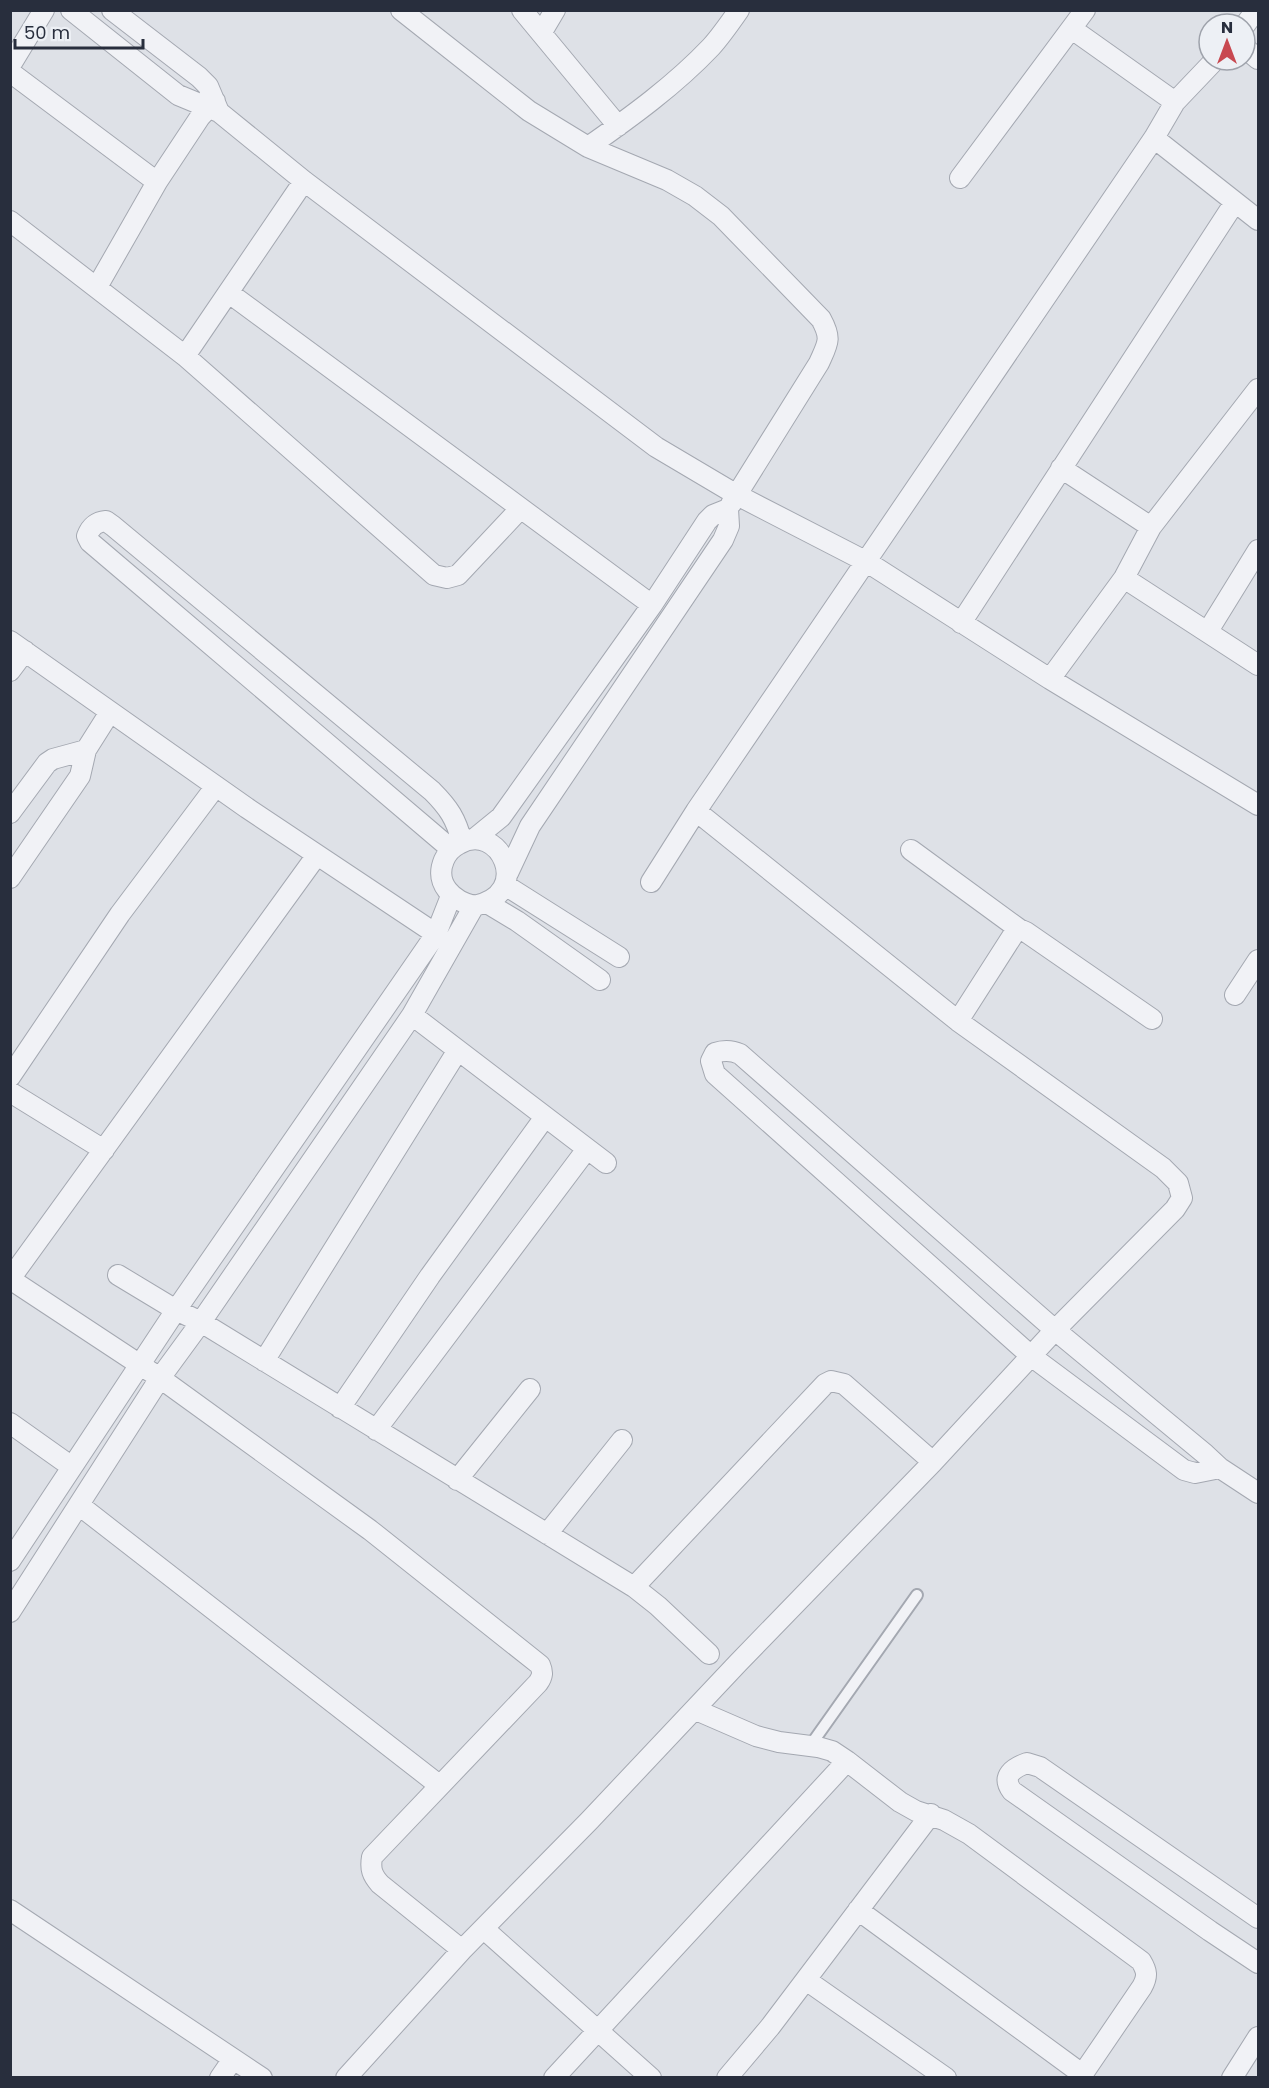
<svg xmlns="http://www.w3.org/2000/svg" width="1269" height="2088" viewBox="0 0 1269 2088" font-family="Poppins,sans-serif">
<rect width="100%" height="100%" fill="#dee1e7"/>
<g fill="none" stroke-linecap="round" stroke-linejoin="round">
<defs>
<path id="service" d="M810,1746L917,1595"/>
<path id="minor" d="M71,10L178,95L219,112L304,181L656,447L737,495L867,562L1050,679L1258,805
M112,10L199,77L208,86L219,112
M401,10L529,111L588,147L667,180L695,196L721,216L821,319C832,339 828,343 819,363L731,504
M522,10L618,126
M1245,25L1256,10
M1072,29L1175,102
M542,32L555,10
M1245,48L1258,59
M10,66L44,10
M10,72L157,182
M1154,138L1258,220
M588,147C631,117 675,85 711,47C721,36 730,23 739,10
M960,178L1085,10
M10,221L185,356L434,575L447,578L458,575L520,509
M97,287L157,182L200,117L215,101
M229,293L652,605
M185,356L304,181
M1061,468L1151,527
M1124,578L1258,665
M961,623L1235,202
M1208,631L1258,550
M10,641L247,808L436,934
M10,671L25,651
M1050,679L1124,578L1151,527L1258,389
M10,813L47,763L53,759L86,750
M474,839L501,817L652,605L707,521L713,515L728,509L729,526L723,540L530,826L508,873
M451,849L90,542L87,536C91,526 96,522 106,521L113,526L432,791C449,808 456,819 462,842
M911,850L1019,929
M317,855L10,1279L160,1378L370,1530L540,1665C543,1672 543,1676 538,1683L372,1857C370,1869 372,1875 380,1884L462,1950
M10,878L80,776L86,750L110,712
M651,882L696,811L1154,138L1175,102L1215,60
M505,885L619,957
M487,903L517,921L600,980
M1235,995L1258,960
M412,1015L606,1163
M958,1021L1015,932L1019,929L1026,932L1152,1019
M10,1077L120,914L216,786
M10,1092L104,1150
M118,1275L176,1310L201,1322L634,1587L658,1606L709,1654
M264,1361L458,1050
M340,1408L430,1276L545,1117
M10,1423L72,1467
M376,1430L587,1149
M1220,1468L1195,1473L1184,1470L1031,1356L715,1074L711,1061L715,1053C724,1050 731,1050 740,1054L1055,1330L1205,1454L1220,1468L1258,1493
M457,1480L530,1389
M79,1505L439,1785
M547,1534L622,1440
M10,1561L176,1310L436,934L451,896
M634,1587L825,1384L831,1381L844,1384L933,1462
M10,1612L160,1378L201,1322L412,1015L474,906C535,894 499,820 459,844C453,847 447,853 444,860C434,884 453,901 474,906
M696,1710L756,1736L779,1742L818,1747L832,1751L847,1761L900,1802L916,1811L944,1820L969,1834L1141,1961C1147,1971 1148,1976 1142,1987L1080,2078
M10,1910L262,2078
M858,1910L1082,2074
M1258,1918L1040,1767L1027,1763C1013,1768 1001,1776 1012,1791L1210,1931L1258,1963
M484,1929L651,2078
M806,1980L946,2078
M220,2078L233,2059
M346,2078L462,1950L589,1821L738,1663L933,1462L1055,1330L1175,1209L1182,1198L1178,1183L1163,1168L958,1021L696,811
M554,2078L847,1761
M727,2078L770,2027L931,1814
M1232,2078L1258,2037"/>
</defs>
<use href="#service" stroke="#a4a8b1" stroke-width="14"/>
<use href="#minor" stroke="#a4a8b1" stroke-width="22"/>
<use href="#service" stroke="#f1f2f6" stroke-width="10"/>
<use href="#minor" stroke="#f1f2f6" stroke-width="20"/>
</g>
<rect width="1269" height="2088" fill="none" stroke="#282e3d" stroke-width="24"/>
<g transform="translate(1227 42)"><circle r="28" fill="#edf0f5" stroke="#9ea2ab" stroke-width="1.5"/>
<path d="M0-4.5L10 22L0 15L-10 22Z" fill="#c84850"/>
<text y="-9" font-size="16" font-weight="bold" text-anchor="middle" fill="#282e3d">N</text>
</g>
<path d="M15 39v9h128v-9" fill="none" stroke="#282e3d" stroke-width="3"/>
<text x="24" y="39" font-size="18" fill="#282e3d" stroke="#edf0f5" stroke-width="4.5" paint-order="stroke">50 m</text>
</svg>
